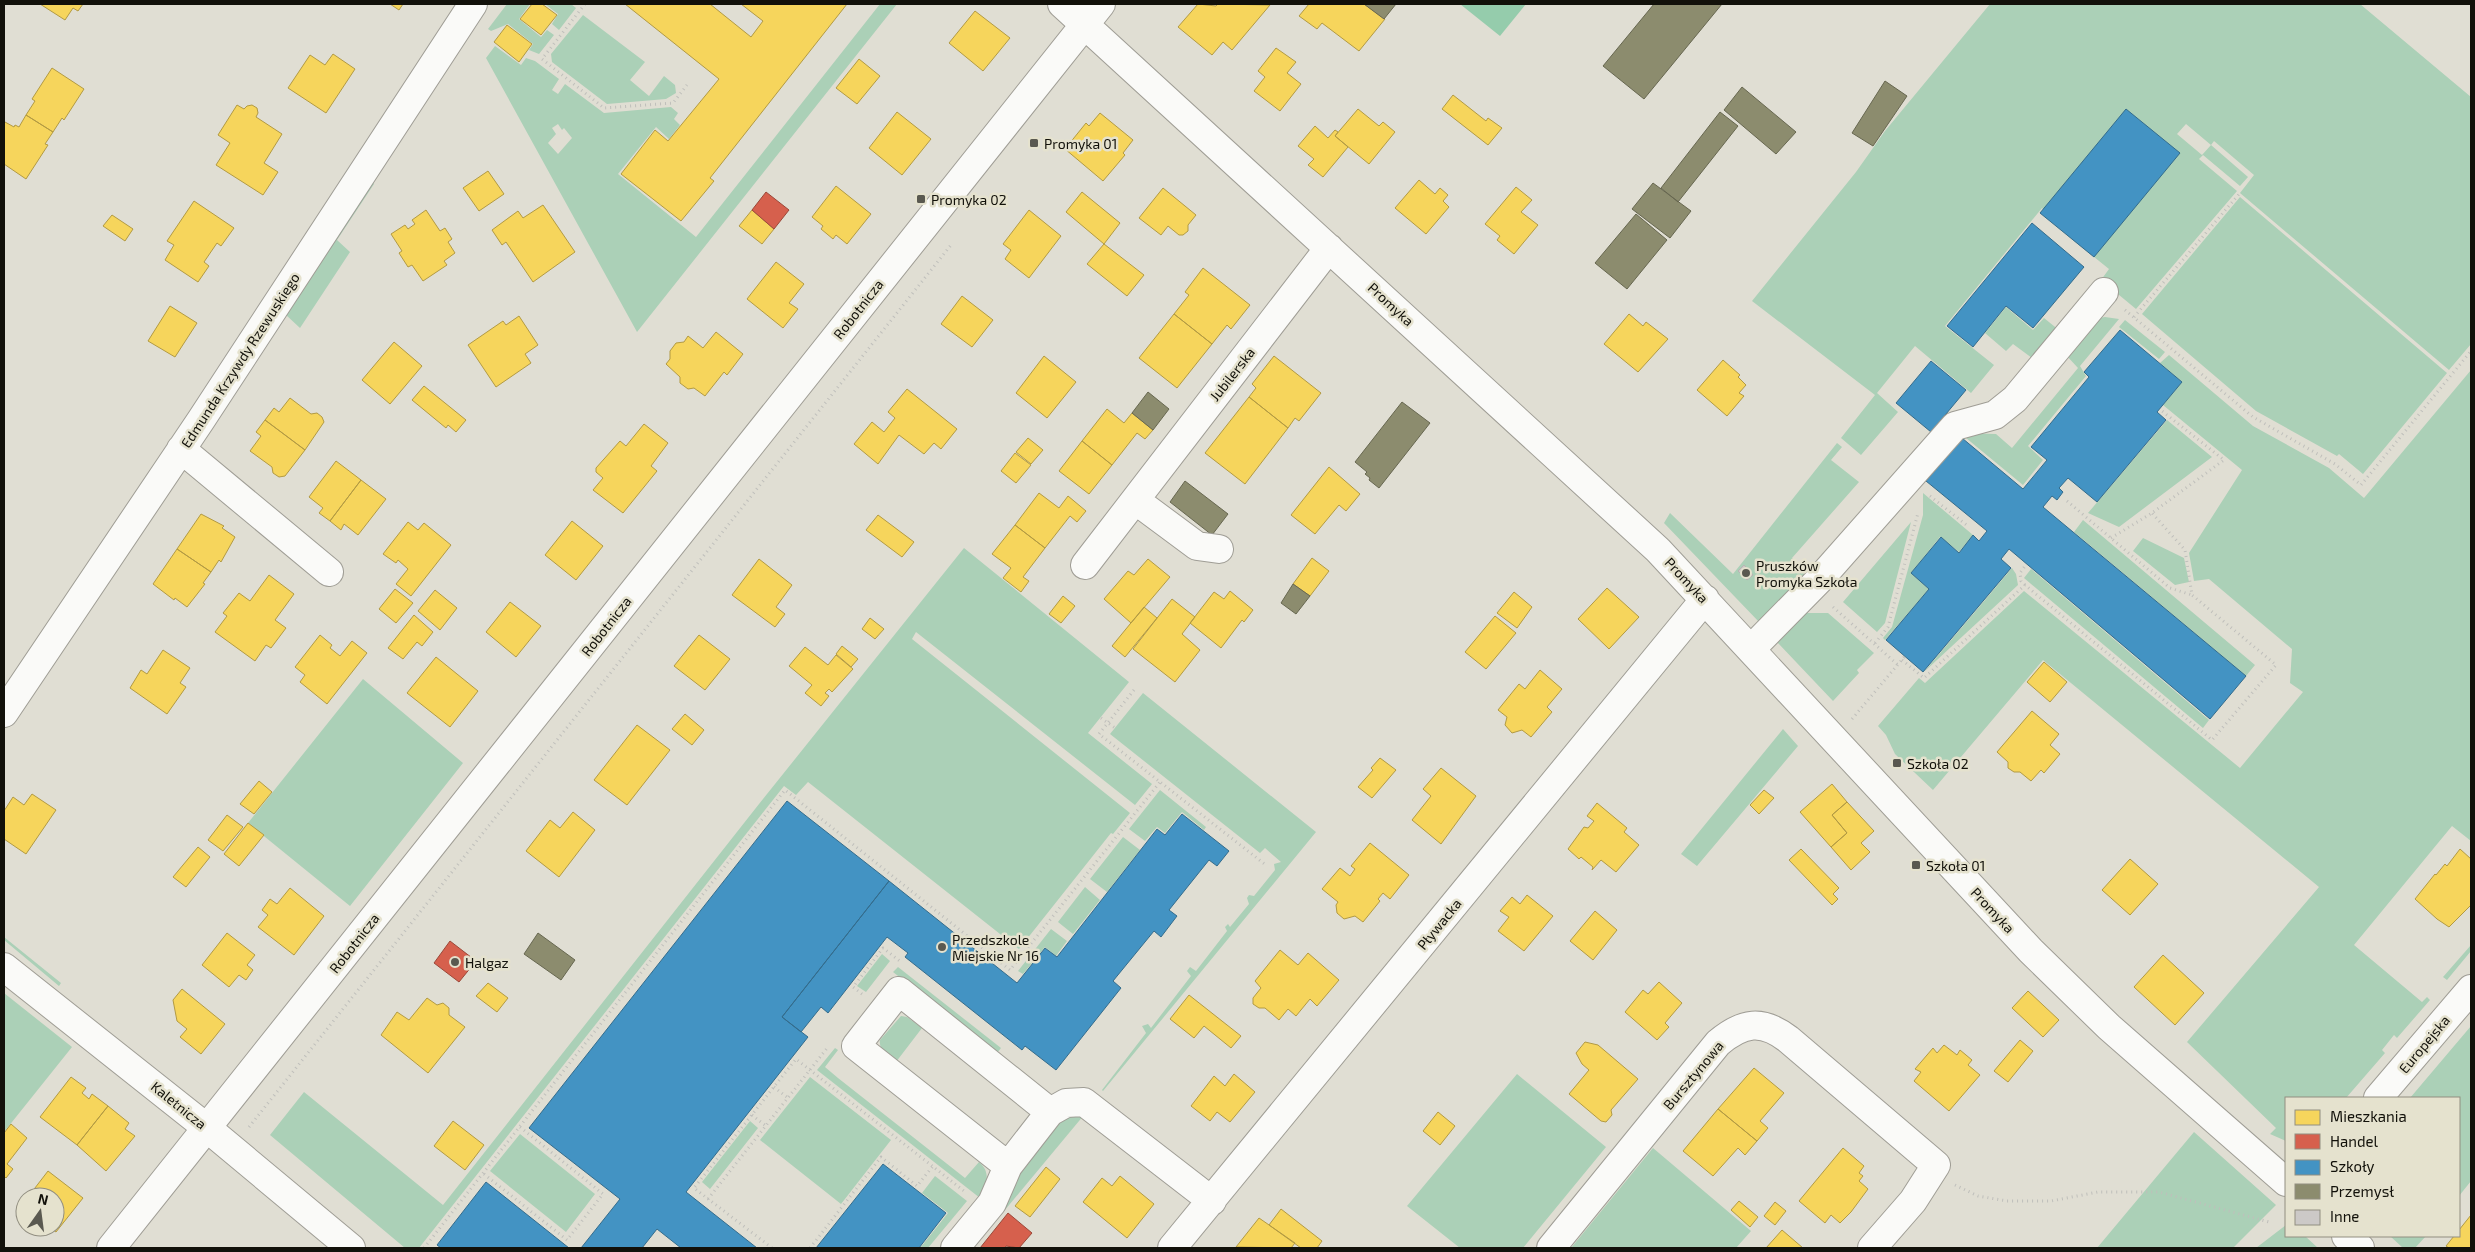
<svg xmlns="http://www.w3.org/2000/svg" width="2475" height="1252" viewBox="0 0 2475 1252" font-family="'Exo 2',sans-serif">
<rect width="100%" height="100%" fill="#e0ded3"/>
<path fill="#abd0b7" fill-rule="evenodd" d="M507,4H530L519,19L541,37L547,30L554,35L539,54L529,50L533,44L508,24L491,31L488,29Z
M545,4H571L576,8L559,30L552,24L558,14Z
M880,4H897L637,332L486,58L495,46L521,65L526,58L535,61L559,79L552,90L558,94L565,84L604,113L671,107L678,113L674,119L680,125L669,139L656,127L618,174L696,237ZM558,124L562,130L564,128L572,138L558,154L548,143L556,134L552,128Z
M1990,4H2360L2471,97V344L2449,370L2240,193L2254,175L2214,141L2211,145L2248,177L2240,186L2203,155L2199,159L2237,191L2136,309L2101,280L2109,269L2068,236L2042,208L1945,326L1994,365L1971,393L1915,346L1877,393L1898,412L1861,455L1841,438L1875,395L1752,301L1856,172L1885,131ZM2186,124L2211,145L2202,155L2177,134Z
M583,15L645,62L630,80L649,96L664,76L675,85L676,93L666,99L607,104L552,62L551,54Z
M372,181L374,184L337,240L350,252L300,328L285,314Z
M2240,197L2447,373L2363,474L2339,454L2337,456L2256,411L2142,314Z
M2006,307L2033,330L2044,318L2060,331L2032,358L2013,344L2006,351L1985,333Z
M2105,317L2119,319L2080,366L2086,376L2028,446L2043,460L2023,485L1960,433L1996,434L2012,448L2078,368L2066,355L2094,319Z
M2125,320L2165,352L2159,359L2119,327Z
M2169,355L2253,426L2329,468L2364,498L2471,370V841L2452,826L2354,945L2422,1002L2427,997L2430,1000L2397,1038L2394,1035L2382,1050L2385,1053L2346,1098H2286V1141L2270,1134L2276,1128L2187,1042L2319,887L2043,660L1933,790L1895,754L1886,735L1878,726L1919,678L1925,683L2024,591L2240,768L2303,692L2290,683L2292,649L2209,579L2194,581L2189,553L2242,470L2163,405L2182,382L2160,363Z
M2167,420L2212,457L2119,527L2088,513Z
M1837,443L1842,447L1831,460L1859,482L1792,558L1807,572L1805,576L1760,623L1664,523L1670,513L1733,574Z
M1923,493L1973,535L1959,552L1940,537L1911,573L1929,589L1885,640L1883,638L1892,627L1923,515Z
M2083,520L2255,665L2246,676L2074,532Z
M1911,522L1885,623L1877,632L1843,602Z
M2143,538L2184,558L2189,582L2175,585L2133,551Z
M964,548L1129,682L1088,733L1152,784L1135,805L916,632L912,639L1130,813L1113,834L1111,833L1019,949L808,782L796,795L784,786L419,1248H405L270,1135L304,1092L443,1205L759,804Z
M2012,568L2016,574L2018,585L1924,672Z
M2031,569L2209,720L2203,728L2024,578Z
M1804,613H1828L1874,653L1857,670L1859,673L1833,701L1777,642Z
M363,679L463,763L350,906L248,823Z
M1143,693L1316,832L1103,1091L1102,1090L1146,1033L1142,1026L1148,1024L1151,1028L1191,976L1187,971L1190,967L1196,971L1227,931L1225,927L1228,924L1230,927L1249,904L1247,898L1249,895L1254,896L1275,870L1274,864L1281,862L1265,848L1260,853L1110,734Z
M1783,729L1798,746L1697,866L1681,854Z
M1160,790L1206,827L1204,830L1182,812L1165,833L1157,827L1145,841L1129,829Z
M1123,837L1140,850L1107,892L1090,879Z
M1085,887L1100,900L1073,934L1058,922Z
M1051,929L1067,941L1056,956L1045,947L1023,974L1018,971Z
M4,937L9,941L61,983L59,986L4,940Z
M2471,945V951L2447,980L2443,977Z
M882,954L890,961L866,992L857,986Z
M898,967L1001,1048L997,1053L893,972Z
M4,993L72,1047L4,1132Z
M901,1016L907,1017L922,1028L896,1062C889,1056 878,1050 880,1040Z
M2471,1026V1181L2459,1196V1098H2410Z
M835,1048L838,1050L825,1067L838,1078L965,1178L979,1162C992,1173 986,1185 980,1198L817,1070Z
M1517,1074L1606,1147L1523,1248H1460L1407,1206Z
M810,1077L891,1140L841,1204L760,1140Z
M1064,1115H1084L990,1228L1004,1205L1012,1182Z
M750,1121L758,1128L710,1189L702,1182Z
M2194,1132L2276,1205L2233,1248H2097Z
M520,1134L595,1194L566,1232L490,1171Z
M1653,1148L1751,1231L1736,1248H1571Z
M935,1176L967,1201L928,1248H920L948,1213L922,1193Z
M2286,1225V1236H2305L2318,1248H2256Z
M2390,1236H2426L2415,1248H2403Z"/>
<path fill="#95ccac" d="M1460,4H1526L1500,36Z"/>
<path fill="#f6d55c" stroke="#b29a43" d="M40,4H83L78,11L73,8L65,20Z
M390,4H403L399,10Z
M532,4H542L557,15L541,35L520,19Z
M625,4H710L751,37L763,21L741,4H847L710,178L714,181L681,221L621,174L655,130L668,141L719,79Z
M1198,4L1216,6L1218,4L1270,5L1232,50L1223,42L1212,55L1178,27Z
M1309,4H1364L1385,19L1359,51L1322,23L1317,29L1299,16Z
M975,11L1010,38L983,71L949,43Z
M507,25L532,44L519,62L494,42Z
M1276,48L1296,62L1287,73L1301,84L1280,111L1254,91L1265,77L1258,71Z
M333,54L355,69L326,113L288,88L310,55L325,65Z
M859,59L880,76L857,104L836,88Z
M52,68L84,89L64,120L62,118L53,132L26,115L35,101L32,99Z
M1453,95L1486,121L1488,118L1502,128L1488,145L1442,109Z
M237,105L244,109L247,106L252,105L257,108L258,113L256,117L282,134L264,163L278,172L263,195L216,165L230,143L218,135Z
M1358,109L1379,126L1383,122L1395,132L1369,164L1335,136Z
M897,112L931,139L902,175L869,148Z
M1100,113L1133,140L1123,153L1125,155L1103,181L1065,149L1086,123L1089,126Z
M26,115L53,132L45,144L48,145L26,179L4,164V123L5,122L14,127L15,125L19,127Z
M1315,126L1328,138L1335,130L1338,132L1335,136L1348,147L1323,177L1308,165L1314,159L1298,146Z
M488,171L504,194L479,211L463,188Z
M1419,180L1435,194L1440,188L1448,195L1443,201L1449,207L1426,234L1395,208Z
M836,186L871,214L847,244L836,235L833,239L821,229L823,226L812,217Z
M1516,187L1532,200L1521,212L1538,225L1514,254L1497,240L1500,236L1485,224Z
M1163,188L1196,215L1188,225V231L1183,235H1179L1168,226L1161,235L1139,218Z
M1082,192L1120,223L1104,244L1066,212Z
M194,201L234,228L221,246L217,243L204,262L209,266L198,282L165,260L174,245L167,241Z
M543,205L575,252L533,282L506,242L502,245L492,230L518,211L523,218Z
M426,210L440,231L445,228L452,239L448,242L455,253L444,261L447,265L423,281L412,265L408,267L399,253L402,251L391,234L405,225L408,229L415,224L412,220Z
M752,210L774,229L762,244L739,226Z
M1029,210L1061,236L1029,278L1005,259L1011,250L1003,244Z
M112,215L133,229L125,241L103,226Z
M1104,244L1144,275L1127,296L1087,264Z
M776,262L804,284L789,303L798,309L783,328L747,299Z
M1203,268L1250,305L1231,329L1227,325L1212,344L1174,314L1189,295L1185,292Z
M962,296L993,320L972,347L941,324Z
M170,306L197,323L175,357L148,341Z
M1174,314L1212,344L1177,388L1139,358Z
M1629,314L1643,326L1646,322L1668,339L1638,372L1604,344Z
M519,316L538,345L525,354L531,363L496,387L468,345L503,321L506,325Z
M716,332L743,354L727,375L724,372L705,396L694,388L688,389L680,383V377L666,364L670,359V351L676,343L684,342L688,336L703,348Z
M394,342L422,366L390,404L362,380Z
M1044,356L1076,382L1047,418L1016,393Z
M1274,356L1321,393L1299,421L1295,418L1288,428L1249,397L1256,388L1252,384Z
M1723,360L1740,375L1738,377L1746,385L1739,393L1744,396L1727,416L1697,390Z
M424,386L466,420L456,432L448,425L446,428L412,400Z
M907,389L957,429L941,449L934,443L924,454L899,435L878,464L854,444L872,422L884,432L895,418L888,412Z
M1249,397L1288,428L1245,484L1205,453Z
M290,398L311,414L317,413L322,417L324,422L305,450L265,420L274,408L279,412Z
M1107,409L1124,423L1132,413L1153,430L1145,439L1137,433L1112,465L1082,441Z
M265,420L305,450L285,476L279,477L273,473L272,467L250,451L261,436L256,432Z
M644,424L668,443L651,466L657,471L623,513L593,490L603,478L596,472V468L620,441L626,446Z
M1028,438L1043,450L1031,464L1016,452Z
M1082,441L1112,465L1089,494L1059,471Z
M1015,453L1031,465L1016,483L1001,471Z
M336,461L361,480L330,521L319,513L323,508L309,497Z
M1329,467L1360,494L1346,511L1339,505L1315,534L1291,515Z
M361,480L386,499L358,535L344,524L341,530L330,521Z
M1039,493L1059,508L1068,496L1086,511L1077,522L1070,516L1045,548L1015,525Z
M201,514L224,526L222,528L235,537L221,562L219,560L211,572L177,549Z
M878,515L914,542L902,557L866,530Z
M572,521L603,546L576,580L545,555Z
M408,522L418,530L424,523L451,545L411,596L396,584L408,569L398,560L396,563L383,554Z
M1015,525L1045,548L1023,577L1029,581L1021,592L1003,578L1011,568L992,554Z
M177,549L211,572L203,583L205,584L187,607L175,598L174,600L153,584Z
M1312,558L1329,571L1310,596L1293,584Z
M759,559L792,585L776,607L785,614L775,627L732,595Z
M1148,559L1170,577L1131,623L1104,599L1128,571L1134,575Z
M269,575L294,594L275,620L286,628L271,648L266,645L255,661L215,632L227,616L223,613L239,593L250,601Z
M1607,588L1639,617L1609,649L1578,619Z
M395,589L413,603L396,623L379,609Z
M435,590L457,608L440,630L418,611Z
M1230,591L1253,610L1244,622L1242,620L1221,648L1190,623L1214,592L1224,599Z
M1514,592L1532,607L1517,628L1497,613Z
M1063,596L1075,606L1061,623L1049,614Z
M1172,599L1195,617L1182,634L1200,650L1175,682L1133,649Z
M510,602L541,626L516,657L486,632Z
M1144,607L1157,618L1125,657L1112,646Z
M414,615L433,632L422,646L417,642L403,659L388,648Z
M1495,616L1516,633L1486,669L1465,652Z
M870,618L884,629L875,639L862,629Z
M320,635L332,645L330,648L340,656L352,641L367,653L327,704L300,682L305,675L295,667Z
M699,635L730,659L705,690L674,666Z
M842,646L858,659L851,667L836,654Z
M805,647L828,665L836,655L853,669L832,692L829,689L825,693L829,696L821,706L805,693L812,685L789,666Z
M163,650L190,668L180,683L186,687L167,714L130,688L141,670L147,674Z
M436,657L478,691L450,727L407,693Z
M2044,662L2067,682L2050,702L2027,682Z
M1540,670L1562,689L1547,707L1552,712L1531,737L1522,730L1512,733L1505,725L1507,717L1498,710L1519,684L1525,689Z
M2032,711L2059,734L2050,745L2060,754L2044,773L2041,770L2031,781L2020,772H2014L2008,768V762L1997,752Z
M685,714L704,730L692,745L672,729Z
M637,725L670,750L627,805L594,780Z
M1380,758L1396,770L1372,798L1358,787L1373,770L1371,768Z
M1441,768L1476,796L1441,844L1412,820L1431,796L1423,789Z
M259,781L272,792L254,814L240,804Z
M1832,784L1847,802L1832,815L1847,833L1831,847L1800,812Z
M1764,790L1774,798L1759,814L1750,805Z
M32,794L56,810L26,854L4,839V811L13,797L24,805Z
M1847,802L1874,831L1861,843L1870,852L1851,870L1831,847L1847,833L1832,815Z
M1597,803L1627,828L1624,832L1639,845L1616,872L1601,860L1592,870L1593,867L1581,857L1579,859L1568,849L1584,827L1588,828L1594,821L1587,816Z
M573,812L595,830L559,877L526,851L550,820L560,828Z
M227,815L243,827L223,851L208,840Z
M248,823L264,835L239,866L224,854Z
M1370,843L1409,875L1390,899L1383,893L1378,899L1380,901L1363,922L1355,916L1344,919L1337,913L1336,905L1338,902L1322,889L1340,868L1350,876L1355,869L1351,866Z
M198,847L210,857L186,887L173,877Z
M1801,849L1839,888L1833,894L1838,899L1832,905L1789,860Z
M2460,849L2471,859V905L2449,927L2437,919L2415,899L2435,874L2436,875L2445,864L2447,866Z
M2130,859L2158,884L2130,915L2102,890Z
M290,888L324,916L294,955L258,927L268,915L262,910L270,899L277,904Z
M1527,895L1553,916L1524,951L1498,931L1509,917L1500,911L1512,897L1520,904Z
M1595,911L1617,930L1593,960L1570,941Z
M227,933L255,955L247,965L253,970L246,980L239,975L229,987L202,965Z
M1280,950L1298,965L1308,953L1339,980L1317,1006L1310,999L1296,1016L1288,1009L1279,1020L1265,1008H1259L1253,1004V998L1261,988L1255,981Z
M2163,955L2204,993L2175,1025L2134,987Z
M1659,982L1682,1003L1665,1023L1669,1027L1657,1040L1625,1012L1643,990L1648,994Z
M488,983L508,998L497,1012L476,996Z
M182,989L225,1024L201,1054L180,1037L187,1029L177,1021L173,1000Z
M2028,991L2059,1020L2043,1037L2012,1008Z
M1189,995L1241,1036L1231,1048L1204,1026L1194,1038L1170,1019Z
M427,998L437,1005L443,1003L449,1008V1015L465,1027L428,1073L381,1035L397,1012L409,1020Z
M2020,1040L2033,1051L2008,1082L1994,1071Z
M1585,1042L1598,1045L1638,1079L1611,1110L1612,1115L1606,1122L1601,1121L1569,1094L1589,1070L1582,1064L1576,1053Z
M1944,1045L1957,1055L1960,1050L1972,1060L1968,1065L1980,1075L1949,1111L1914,1081L1921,1072L1915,1069L1933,1048L1937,1053Z
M1754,1068L1784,1093L1760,1121L1768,1128L1757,1141L1718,1109Z
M1234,1074L1255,1092L1230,1122L1217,1112L1210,1121L1191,1106L1214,1076L1225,1086Z
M71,1077L86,1088L82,1093L89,1099L92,1094L108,1106L77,1145L40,1117Z
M108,1106L129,1123L125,1129L135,1136L106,1171L77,1145Z
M1718,1109L1757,1141L1745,1155L1738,1148L1713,1176L1683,1151Z
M1438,1112L1455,1126L1440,1145L1423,1131Z
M453,1121L484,1145L465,1170L434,1146Z
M11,1124L27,1138L7,1164L13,1169L6,1178L4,1176V1133Z
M1843,1148L1864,1166L1859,1173L1863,1176L1859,1181L1868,1189L1851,1212L1840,1223L1831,1215L1825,1223L1799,1201Z
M1046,1167L1060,1179L1030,1217L1015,1206Z
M48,1171L83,1198L56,1232L49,1227H55V1197H28Z
M1120,1176L1154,1204L1127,1238L1083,1202L1102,1178L1112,1186Z
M1739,1201L1758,1217L1750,1227L1731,1210Z
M1775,1202L1786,1211L1775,1225L1764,1216Z
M1281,1209L1322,1241L1317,1248H1301L1269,1225Z
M2471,1215V1248H2449L2446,1246L2454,1236H2459V1230Z
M1259,1218L1295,1243L1291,1248L1236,1247Z
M1782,1230L1803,1248H1766Z"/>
<path fill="#d6604d" stroke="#9b4839" d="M766,192L789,210L774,229L752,210Z
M450,941L476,961L459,982L434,963Z
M1008,1213L1032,1233L1019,1248L1006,1246L1005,1248H980Z"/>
<path fill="#4393c3" stroke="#346c8c" d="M2126,109L2180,153L2094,257L2040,213Z
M2032,223L2084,267L2033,328L2006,306L1973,347L1947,326Z
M2120,330L2182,382L2157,412L2166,420L2097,502L2068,478L2059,488L2063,492L2057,500L2052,496L2043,507L2246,676L2210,719L2009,549L2001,559L2011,568L1923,672L1886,640L1929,589L1911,573L1941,537L1959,553L1973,535L1979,541L1987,531L1926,481L1962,438L2023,489L2047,460L2031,447L2089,377L2084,372Z
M1931,361L1966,390L1931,432L1896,403Z
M787,801L889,881L782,1017L808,1037L686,1192L757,1248H681L657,1229L642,1248H581L620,1199L529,1128Z
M1182,814L1229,851L1217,866L1209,860L1169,910L1177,916L1161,937L1154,931L1113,981L1121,988L1056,1070L1025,1046L1022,1050L905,957L908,953L887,937L828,1013L821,1007L801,1032L782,1017L889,881L1017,983L1045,948L1057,957L1157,829L1165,835Z
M883,1164L946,1213L919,1248H816Z
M486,1182L569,1248H441L437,1245Z"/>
<path fill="#8c8c6e" stroke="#676750" d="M1364,4H1396L1384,19Z
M1654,4H1722L1644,99L1603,66Z
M1885,81L1907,96L1873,146L1852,133Z
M1742,87L1796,132L1776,154L1724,110Z
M1720,112L1738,126L1678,202L1661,188Z
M1653,183L1691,211L1670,238L1632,209Z
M1636,214L1667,240L1627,289L1595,263Z
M1148,392L1169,409L1153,430L1132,413Z
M1402,402L1430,423L1379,488L1369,480L1370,478L1365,474L1367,472L1355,462Z
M1185,481L1228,514L1212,535L1170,502Z
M1293,584L1310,596L1296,614L1281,603Z
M538,933L575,960L561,980L524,954Z"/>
<path fill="#ccc9c7" stroke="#b8b5b3" d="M1744,565L1753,575L1747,580L1738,571Z"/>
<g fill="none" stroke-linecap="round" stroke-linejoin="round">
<defs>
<path id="minor" d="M1062,4L1658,550L2031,951L2109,1027L2286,1182
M181,449L329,572
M1135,500L1197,546L1219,549
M1085,565L1329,248
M1751,649L1818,581L1955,426L1995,415L2015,399L2104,292
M4,713L201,420L473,4
M4,967L207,1128L351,1248
M2378,1098L2471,989
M1008,1166L856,1046L899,991L1050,1112
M2346,1236L2360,1248
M111,1248L1101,4
M955,1248L992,1203L1008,1166L1050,1112L1066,1103L1084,1102L1212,1201
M1172,1248L1705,599
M1551,1248L1718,1043C1743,1022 1762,1019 1788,1039L1936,1165L1913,1201L1872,1248"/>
</defs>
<use href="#minor" stroke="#9f9d95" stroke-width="30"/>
<path stroke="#bfbfbb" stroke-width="3" stroke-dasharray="1 4" stroke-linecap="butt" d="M585,4L542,59L604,108L673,103L687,85
M2125,310L2253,417L2335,464L2361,485L2471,351
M2134,317L2240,193
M1930,496L1969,527
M2067,501L2170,588L2192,595
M2111,538L2152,513L2224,460L2162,411
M2025,585L2021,581L2020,573L2025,566
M1833,607L1898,665
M1875,643L1888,627L1918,513
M1902,660L1924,678L2025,585L2212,740L2276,665L2192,595L2185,550L2152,513
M1134,690L1099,734L1267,866
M1101,718L1115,728
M1852,719L1905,656
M862,994L853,987L883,948L901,962
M774,1087L788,1098
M752,1115L766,1126
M249,1127L951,245
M484,1174L567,1240L603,1194L520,1127
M1955,1185L1978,1196L2007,1201H2051L2098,1192H2159L2269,1222
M708,1199L828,1047
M424,1248L785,790L1010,970L1160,782
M772,1248L694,1188L796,1059L964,1191
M810,1248L881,1157L917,1186L933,1166"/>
<use href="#minor" stroke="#fafaf8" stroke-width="28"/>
</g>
<g fill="#5a5950" stroke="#e5e2ce" stroke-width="2">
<rect x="1029" y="138" width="10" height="10" rx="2.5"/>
<rect x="916" y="194" width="10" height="10" rx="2.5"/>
<circle cx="1746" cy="573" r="5"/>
<rect x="1892" y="758" width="10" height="10" rx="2.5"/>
<rect x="1911" y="860" width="10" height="10" rx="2.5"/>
<circle cx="942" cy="947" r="5"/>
<circle cx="455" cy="962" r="5"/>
</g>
<g text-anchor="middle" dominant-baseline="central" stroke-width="5" stroke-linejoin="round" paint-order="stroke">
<g font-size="14" fill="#12110a" stroke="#e5e2ce" text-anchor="start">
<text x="1044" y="143">Promyka 01</text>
<text x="931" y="199">Promyka 02</text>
<text x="1756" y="565">Pruszków<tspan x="1756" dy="16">Promyka Szkoła</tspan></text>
<text x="1907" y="763">Szkoła 02</text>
<text x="1926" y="865">Szkoła 01</text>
<text x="952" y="939">Przedszkole<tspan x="952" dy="16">Miejskie Nr 16</tspan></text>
<text x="465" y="962">Halgaz</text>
</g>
<g font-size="14" fill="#12110a" stroke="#e5e2ce">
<text transform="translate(1391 304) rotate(43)">Promyka</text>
<text transform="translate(858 309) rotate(-52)">Robotnicza</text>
<text transform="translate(240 360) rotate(-57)">Edmunda Krzywdy Rzewuskiego</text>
<text transform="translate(1232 374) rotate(-52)">Jubilerska</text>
<text transform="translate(1687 580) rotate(47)">Promyka</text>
<text transform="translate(606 626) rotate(-52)">Robotnicza</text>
<text transform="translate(1993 910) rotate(47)">Promyka</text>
<text transform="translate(1439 924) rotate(-51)">Pływacka</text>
<text transform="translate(354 943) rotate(-52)">Robotnicza</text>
<text transform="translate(2424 1044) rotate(-50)">Europejska</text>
<text transform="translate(1693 1075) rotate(-50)">Bursztynowa</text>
<text transform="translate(179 1105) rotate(39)">Kaletnicza</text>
</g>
</g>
<rect width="2475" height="1252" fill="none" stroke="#12110a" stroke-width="10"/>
<rect x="2285" y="1097" width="175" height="140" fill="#e5e2ce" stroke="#918e80"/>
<rect x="2295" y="1110" width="25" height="15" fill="#f6d55c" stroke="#918e80"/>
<text x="2330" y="1122" font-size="15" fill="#12110a">Mieszkania</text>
<rect x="2295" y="1134" width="25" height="15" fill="#d6604d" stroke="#918e80"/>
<text x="2330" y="1147" font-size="15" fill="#12110a">Handel</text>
<rect x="2295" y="1160" width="25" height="15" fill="#4393c3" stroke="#918e80"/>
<text x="2330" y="1172" font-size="15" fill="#12110a">Szkoły</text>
<rect x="2295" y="1184" width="25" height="15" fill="#8c8c6e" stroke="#918e80"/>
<text x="2330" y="1197" font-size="15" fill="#12110a">Przemysł</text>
<rect x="2295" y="1210" width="25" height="15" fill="#ccc9c7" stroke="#918e80"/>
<text x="2330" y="1222" font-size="15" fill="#12110a">Inne</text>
<g transform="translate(40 1212) rotate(14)"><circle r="24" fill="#e5e2ce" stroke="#918e80"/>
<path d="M0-4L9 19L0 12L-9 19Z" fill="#5a5950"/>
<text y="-8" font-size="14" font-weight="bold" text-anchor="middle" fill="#12110a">N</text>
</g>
</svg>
